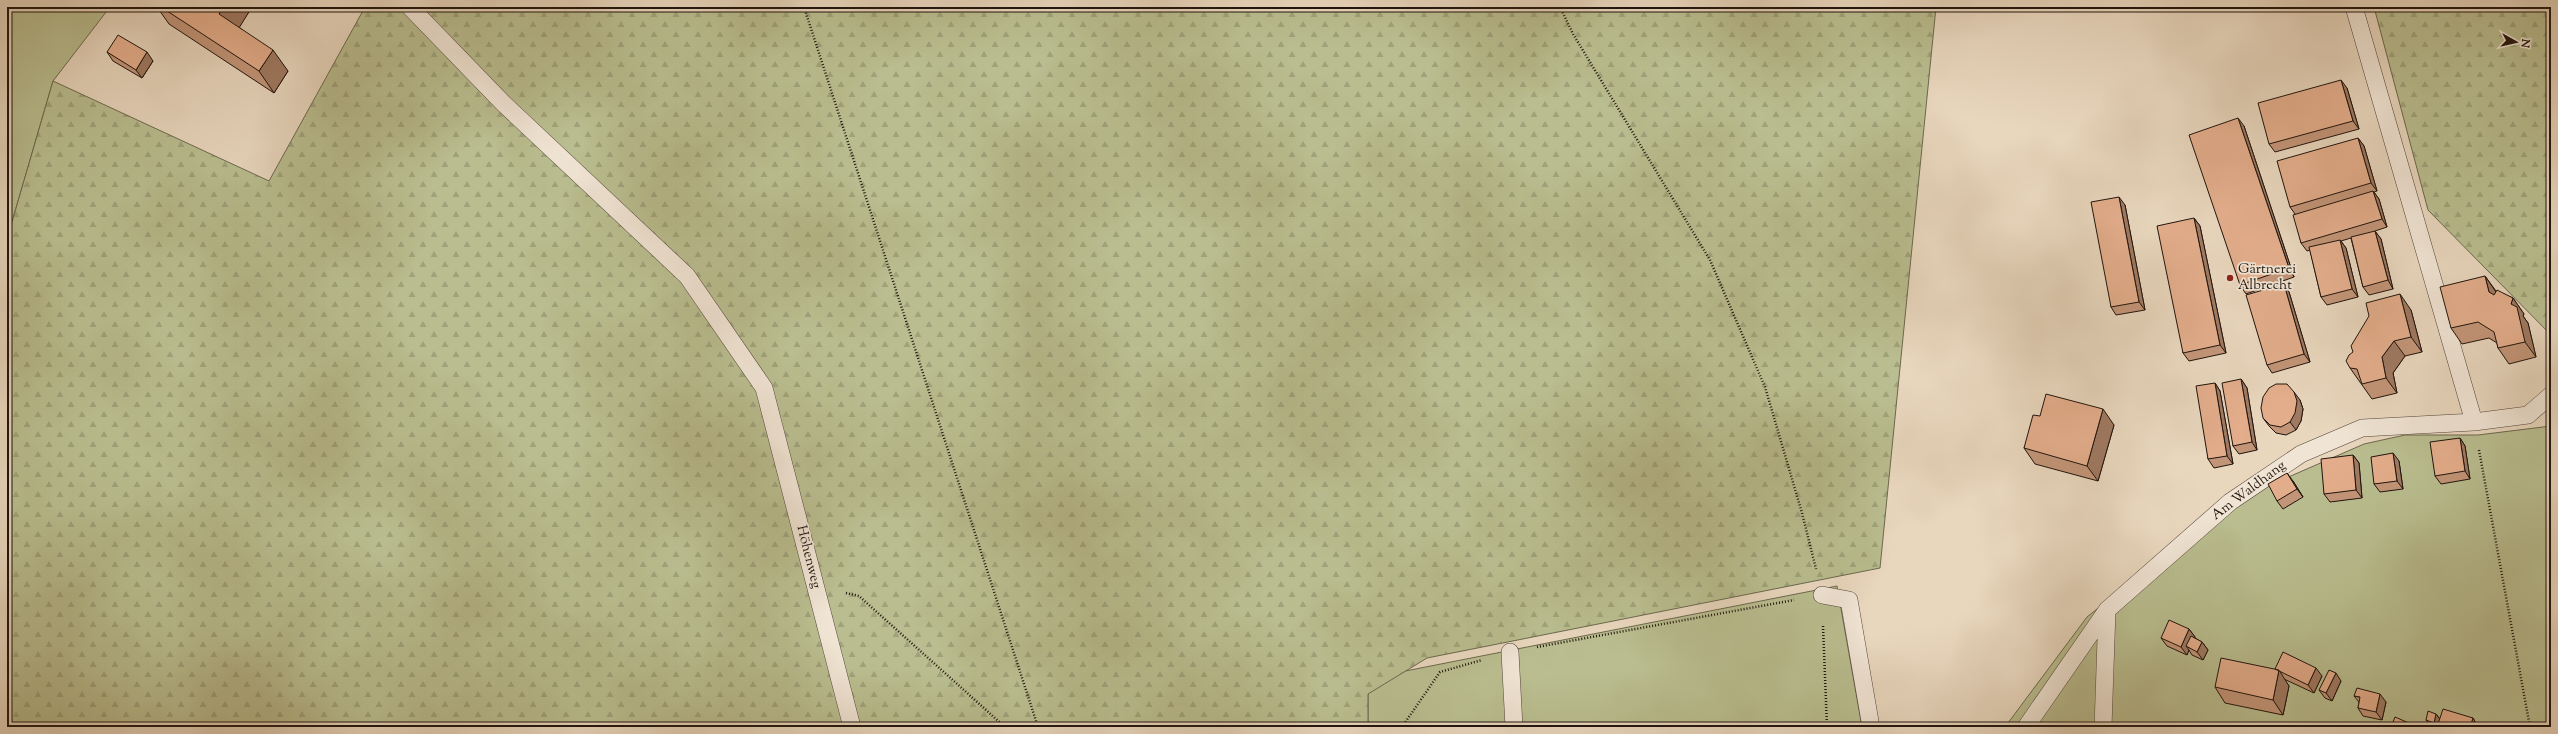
<svg xmlns="http://www.w3.org/2000/svg" width="2558" height="734" viewBox="0 0 2558 734" font-family="'Sorts Mill Goudy',serif">
<defs>
<pattern id="forest-firs" width="22" height="20" patternUnits="userSpaceOnUse"><rect width="22" height="20" fill="#b9bd8f"/><path d="M5 1l3.5 6h-7zM16 11l3.5 6h-7z" fill="#9fa27a"/></pattern>
</defs>
<rect width="100%" height="100%" fill="#e8d6bd"/>
<filter id="stains"><feTurbulence type="fractalNoise" baseFrequency=".005" numOctaves="4"/><feColorMatrix values="0 0 0 0 .2 0 0 0 0 .09 0 0 0 0 .02 0 0 0 .5 -.17"/></filter>
<radialGradient id="worn" r=".72"><stop offset=".6" stop-color="#630" stop-opacity="0"/><stop offset="1" stop-color="#630" stop-opacity=".3"/></radialGradient>
<path fill="#b9bd8f" stroke="#6c684e" d="M7,7H110L53,81L7,239Z
M2551,426V727H2005L2087,617L2229,503L2364,444L2405,435H2478Z
M1837,586L1862,727H1368V694L1385,675Z"/>
<path fill="url(#forest-firs)" stroke="#6c684e" d="M365,7H1936L1880,568L1427,658L1368,694V727H7V239L53,81L269,181Z
M2374,7H2551V335L2428,210Z"/>
<g fill="none" stroke-linecap="round" stroke-linejoin="round">
<defs>
<path id="lane" d="M410,7L504,104L687,276L764,388L852,727
M2354,7L2474,422
M1822,595L1849,600L1871,727
M1510,652L1514,727
M2026,727L2107,610L2230,502L2301,454L2362,428L2474,422L2528,415L2551,395
M2103,727L2107,610"/>
</defs>
<use href="#lane" stroke="#52443a" stroke-width="18"/>
<path stroke="#20140e" stroke-width="2.5" stroke-dasharray="1 2" stroke-linecap="butt" d="M804,7L1038,727
M1560,7L1573,34L1710,260L1765,387L1802,513L1816,569
M2479,450L2530,727
M846,593L859,596L1005,727
M1823,626L1827,727
M1537,647L1794,600
M1402,727L1440,672L1482,660"/>
<use href="#lane" stroke="#f0e4d4" stroke-width="17"/>
</g>
<path fill="#c39578" stroke="#20140e" d="M157,7H252L239,27L288,71L274,93L169,24Z
M107,52L153,61L142,78L113,61Z
M2347,88L2359,129L2275,152L2269,144Z
M2244,126L2294,277L2246,294L2240,285Z
M2358,138L2364,146L2377,191L2374,192L2379,199L2387,227L2375,231L2381,239L2393,289L2369,295L2363,287L2351,238L2341,241L2346,248L2358,297L2327,305L2321,297L2310,250L2307,251L2301,243L2295,214L2290,207Z
M2125,205L2145,310L2116,315L2111,307Z
M2194,218L2200,226L2226,353L2189,361L2183,353Z
M2485,276L2496,291L2513,298L2524,314L2523,316L2528,323L2536,357L2509,364L2498,348L2497,343L2489,338L2462,344L2451,328Z
M2289,292L2310,362L2272,373L2267,365Z
M2411,310L2422,352L2405,356L2393,373L2397,393L2372,399L2350,368Z
M2241,379L2247,388L2257,450L2239,454L2233,446Z
M2215,383L2220,391L2233,464L2214,468L2208,459Z
M2300,400L2303,409L2301,421L2296,430L2286,435L2276,433L2269,426L2263,418Z
M2040,416L2114,425L2098,481L2035,464L2024,448Z
M2460,438L2465,446L2470,479L2441,484L2435,476Z
M2353,455L2359,463L2362,498L2330,502L2324,494Z
M2399,461L2403,489L2380,492L2374,484Z
M2293,481L2303,497L2283,509L2277,501Z
M2189,629L2195,637V638L2202,642L2208,650L2203,660L2192,655L2189,650L2187,655L2167,646L2161,638Z
M2275,669L2322,676L2314,693L2284,679L2289,686L2283,715L2225,703L2215,687L2276,670Z
M2341,681L2332,701L2325,698L2319,690Z
M2354,696L2386,702L2382,720L2363,716L2358,708L2359,702Z
M2436,714L2440,719L2473,718L2478,727H2431L2426,720Z"/>
<path fill="#9f7961" stroke="#20140e" d="M223,7H252L234,36L219,14Z
M273,50L288,71L274,93L259,71Z
M147,52L153,61L142,78L136,70Z
M2341,80L2347,88L2359,129L2353,121Z
M2238,118L2244,126L2294,277L2289,268Z
M2358,138L2364,146L2377,191L2371,183Z
M2373,191L2379,199L2387,227L2382,219Z
M2119,197L2125,205L2145,310L2139,302Z
M2194,218L2200,226L2226,353L2220,345Z
M2375,231L2381,239L2393,289L2388,280Z
M2340,240L2346,248L2358,297L2352,289Z
M2485,276L2496,292L2500,307L2489,292Z
M2284,284L2289,292L2310,362L2304,354Z
M2400,294L2411,310L2422,352L2411,337Z
M2513,298L2524,314L2523,316L2528,323L2536,357L2525,342L2511,304Z
M2394,341L2405,356L2393,373L2397,393L2386,378L2382,357Z
M2241,379L2247,388L2257,450L2252,442Z
M2215,383L2220,391L2233,464L2227,456Z
M2294,392L2300,400L2303,409L2301,421L2296,430L2290,422Z
M2103,409L2114,425L2098,481L2087,466Z
M2460,438L2465,446L2470,479L2465,471Z
M2393,453L2399,461L2403,489L2397,481Z
M2353,455L2359,463L2362,498L2356,490Z
M2287,473L2293,481L2303,497L2297,489Z
M2189,629L2195,637L2190,648L2186,646L2189,650L2187,655L2181,647Z
M2202,642L2208,650L2203,660L2197,652Z
M2316,668L2322,676L2314,693L2308,685Z
M2279,670L2289,686L2283,715L2273,700Z
M2336,673L2341,681L2332,701L2326,693Z
M2380,694L2386,702L2382,720L2376,712Z
M2436,714L2442,722L2438,724L2440,727H2437L2434,723Z
M2473,718L2478,727H2470Z"/>
<path fill="#e3ad8b" stroke="#20140e" d="M161,7H223L219,14L273,50L259,71Z
M118,35L147,52L136,70L107,52Z
M2341,80L2353,121L2269,144L2258,103Z
M2238,118L2289,268L2240,285L2189,135Z
M2358,138L2371,183L2290,207L2277,161Z
M2373,191L2382,219L2301,243L2293,215Z
M2119,197L2139,302L2111,307L2091,202Z
M2194,218L2220,345L2183,353L2157,226Z
M2375,231L2388,280L2363,287L2351,237Z
M2340,240L2352,289L2321,297L2309,247Z
M2485,276L2489,292L2494,295L2497,290L2513,298L2511,304L2517,307L2525,342L2498,348L2494,332L2478,322L2451,328L2440,287Z
M2284,284L2304,354L2267,365L2246,295Z
M2400,294L2411,337L2394,341L2382,357L2386,378L2362,384L2357,369L2350,368L2346,361L2349,355L2353,352L2351,346L2369,316L2366,303Z
M2241,379L2252,442L2233,446L2222,383Z
M2215,383L2227,456L2208,459L2196,386Z
M2276,384H2287L2294,392L2297,401L2295,413L2290,422L2281,427L2270,425L2263,418L2261,408L2263,397L2269,388Z
M2046,394L2103,409L2087,466L2024,448L2033,415L2040,416Z
M2460,438L2465,471L2435,476L2430,442Z
M2393,453L2397,481L2374,484L2371,457Z
M2353,455L2356,490L2324,494L2321,459Z
M2287,473L2297,489L2277,501L2268,484Z
M2169,620L2189,629L2181,647L2161,638Z
M2191,636L2202,642L2197,652L2186,646Z
M2283,652L2316,668L2308,685L2275,669Z
M2221,658L2279,670L2273,700L2215,687Z
M2329,670L2336,673L2326,693L2319,690Z
M2357,688L2380,694L2376,712L2358,708L2360,697L2354,696Z
M2443,709L2473,718L2470,727H2447L2438,724Z
M2428,711L2436,714L2434,723L2426,720Z
M2395,717L2418,727H2391Z"/>
<circle fill="#8f2418" stroke="#f0e4d4" stroke-width="1.5" cx="2230" cy="278" r="4"/>
<g text-anchor="middle" dominant-baseline="central" stroke-width="3.5" stroke-linejoin="round" paint-order="stroke">
<g font-size="14" fill="#20140e" stroke="#f0e4d4" text-anchor="start">
<text x="2238" y="270">Gärtnerei<tspan x="2238" dy="16">Albrecht</tspan></text>
</g>
<g font-size="14" fill="#20140e" stroke="#f0e4d4">
<text transform="translate(2249 491) rotate(-37)">Am Waldhang</text>
<text transform="translate(808 557) rotate(76)">Höhenweg</text>
</g>
</g>
<rect width="2558" height="734" fill="none" stroke="#e8d6bd" stroke-width="24"/>
<rect x="8" y="8" width="2542" height="718" fill="none" stroke="#20140e" stroke-width="2"/>
<rect x="12" y="12" width="2534" height="710" fill="none" stroke="#20140e"/>
<g transform="translate(2516 42) rotate(98)" stroke="#f0e4d4" stroke-width="3" paint-order="stroke">
<path d="M0-3L7 15L0 10L-7 15Z" fill="#20140e"/>
<text y="-6" font-size="11" font-weight="bold" text-anchor="middle" fill="#20140e">N</text>
</g>
<rect width="100%" height="100%" filter="url(#stains)"/>
<rect width="100%" height="100%" fill="url(#worn)"/>
</svg>
